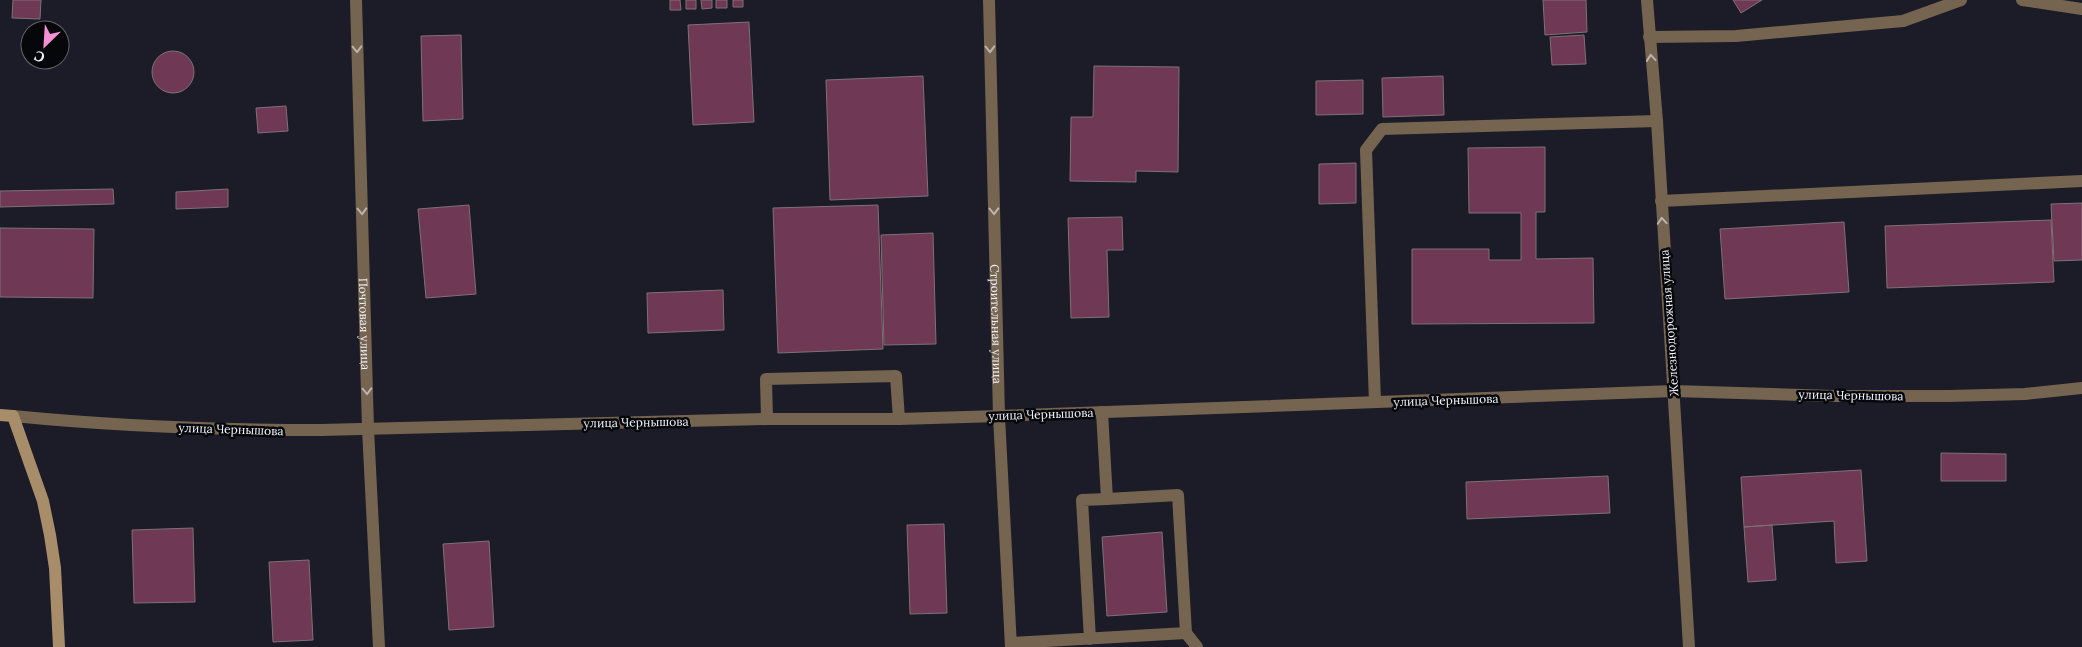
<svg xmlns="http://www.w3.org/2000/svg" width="2082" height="647" viewBox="0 0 2082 647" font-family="Lora,serif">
<rect width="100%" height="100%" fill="#1b1c27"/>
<path fill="#6f3956" stroke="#7f7077" d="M13,0H41L40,19L12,18Z
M670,0H680L681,10H670Z
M686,0H696V9H686Z
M701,0H712V8L702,9Z
M716,0H727V8H716Z
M733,0H743V7H733Z
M1543,0H1586L1587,32L1545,35Z
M1733,0H1762L1741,13Z
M749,22L754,122L693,125L688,25Z
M461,35L463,119L423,121L421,36Z
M1584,35L1586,64L1552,65L1550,37Z
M152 72a21 21 0 1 1 42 0a21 21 0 1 1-42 0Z
M1094,66L1179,67L1178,172L1136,171V182L1070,181L1071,117H1093Z
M923,76L928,196L830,200L826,80Z
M1443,76L1444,115L1383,117L1382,78Z
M1363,80V114L1316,115V81Z
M286,106L288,131L258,133L256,108Z
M1545,147V212H1536V259L1593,258L1594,323L1412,324V249H1489V260H1521V213H1469L1468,148Z
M1356,163V203L1319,204V164Z
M113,189L114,204L0,207V191Z
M228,189V207L176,209V192Z
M2082,203V260L2054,261L2051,204Z
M469,205L476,294L426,298L418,209Z
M878,205L883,349L778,353L773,208Z
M1122,217L1123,250H1107L1109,317L1071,318L1068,218Z
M2051,220L2054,282L1887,288L1885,226Z
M1844,222L1849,292L1725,299L1720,229Z
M0,228L94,229L93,298L0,297Z
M933,233L936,344L884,345L881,235Z
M723,290L724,330L648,333L647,293Z
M1941,453L2006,454V481H1941Z
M1861,470L1867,561L1836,563L1834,521L1744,527L1741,477Z
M1608,476L1610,513L1467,519L1466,482Z
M944,524L947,613L910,614L907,525Z
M1772,525L1776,580L1748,582L1744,527Z
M193,528L195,602L134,603L132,530Z
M1162,532L1167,612L1107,616L1102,537Z
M489,541L494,627L449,630L443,544Z
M309,560L313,640L273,642L269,562Z"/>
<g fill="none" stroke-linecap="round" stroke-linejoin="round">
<path stroke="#75644f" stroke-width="12" d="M2022,0L2082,9
M1649,37L1736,36L1903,21L1961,0
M1661,201L2082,181
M1375,402L1366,150L1382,129L1657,121
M767,419L766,379L896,376L899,419
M1186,633L1197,647
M1090,639L1082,500L1107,499
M1011,643L1186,633L1178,495L1107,499L1102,412"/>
<g stroke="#75644f" stroke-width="12">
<path id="s1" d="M356,0L368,429L379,647"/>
<path id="s2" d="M989,0L999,416L1011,647"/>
<path d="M1647,0L1657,121L1689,647"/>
</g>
<path stroke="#75644f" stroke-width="12" d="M13,416C115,426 218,430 321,430L767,419H899L999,416L1674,391L1833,396H1949L2025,394L2082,388"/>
<path stroke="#a88d6a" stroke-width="12" d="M0,415L13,416L43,501L50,535L55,568L59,647"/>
</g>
<defs><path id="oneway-chevron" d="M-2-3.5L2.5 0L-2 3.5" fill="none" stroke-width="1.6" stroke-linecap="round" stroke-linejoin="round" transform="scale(1.25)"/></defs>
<g stroke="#bab3ae">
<use href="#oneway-chevron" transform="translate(357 49) rotate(88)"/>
<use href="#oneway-chevron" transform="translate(990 49) rotate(89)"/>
<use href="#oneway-chevron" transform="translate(1651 58) rotate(-95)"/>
<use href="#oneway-chevron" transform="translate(362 211) rotate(88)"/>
<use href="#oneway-chevron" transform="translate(994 211) rotate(89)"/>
<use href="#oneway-chevron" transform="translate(1662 221) rotate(-94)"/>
<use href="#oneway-chevron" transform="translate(367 391) rotate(88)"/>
</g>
<g text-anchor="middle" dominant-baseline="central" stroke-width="5" stroke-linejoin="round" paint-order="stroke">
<g font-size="12" fill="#f2f3fb" stroke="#06070b">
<text transform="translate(1669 323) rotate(-94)">Железнодорожная улица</text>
<text stroke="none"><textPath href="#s1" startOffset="324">Почтовая улица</textPath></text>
<text stroke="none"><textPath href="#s2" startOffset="324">Строительная улица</textPath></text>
<text transform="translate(1851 395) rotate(1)">улица Чернышова</text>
<text transform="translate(1446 400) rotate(-2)">улица Чернышова</text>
<text transform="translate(1041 414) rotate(-2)">улица Чернышова</text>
<text transform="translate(636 422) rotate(-1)">улица Чернышова</text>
<text transform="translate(231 429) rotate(2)">улица Чернышова</text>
</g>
</g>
<g transform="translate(45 45) rotate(205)"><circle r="24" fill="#06070b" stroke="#64656b"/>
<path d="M0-4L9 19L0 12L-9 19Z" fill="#f591d2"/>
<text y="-8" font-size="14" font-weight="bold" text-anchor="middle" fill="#f2f3fb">С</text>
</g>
</svg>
